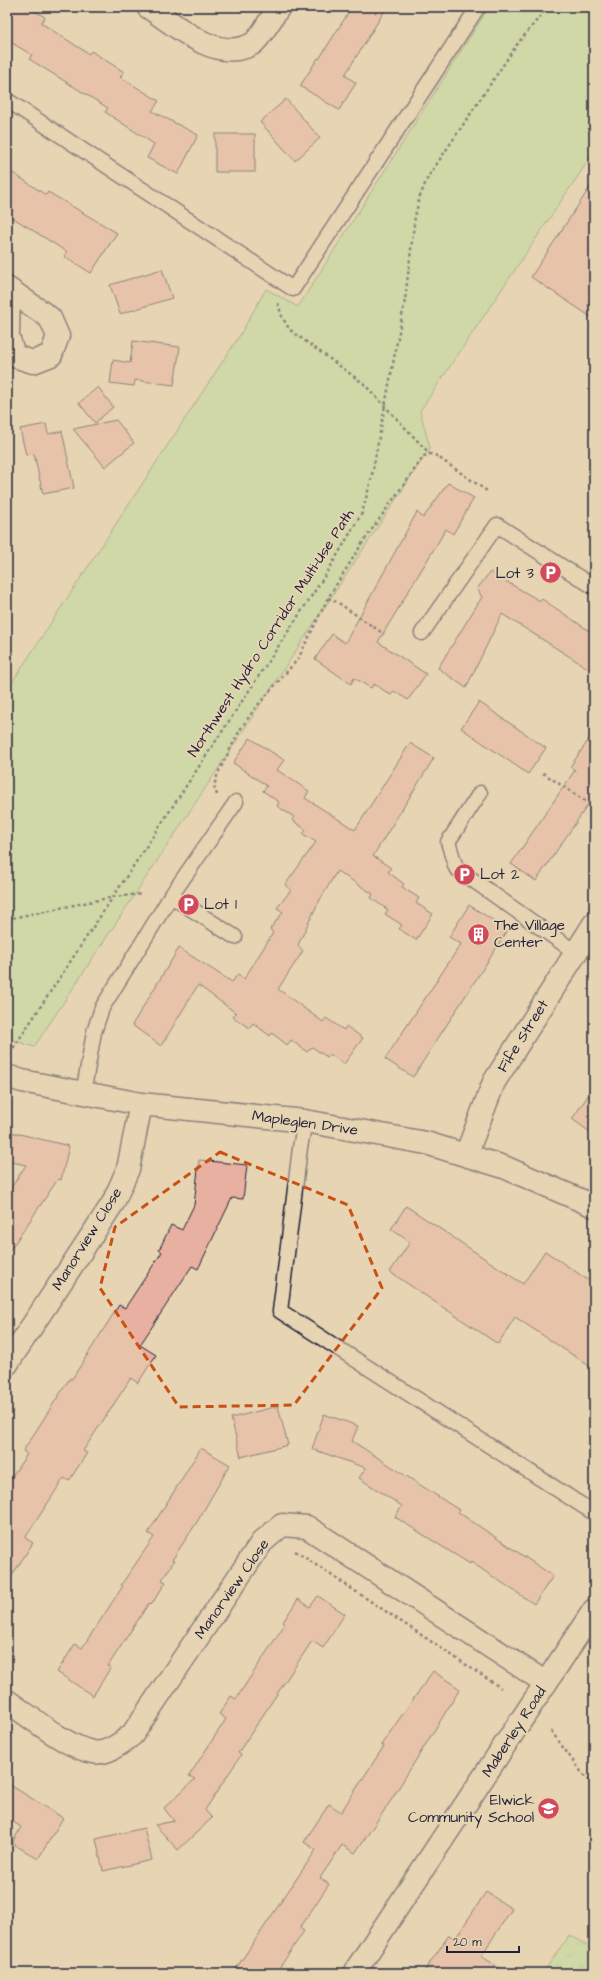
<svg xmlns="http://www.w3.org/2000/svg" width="601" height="1980" viewBox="0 0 601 1980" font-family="'Architects Daughter',sans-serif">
<defs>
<pattern id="park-tufts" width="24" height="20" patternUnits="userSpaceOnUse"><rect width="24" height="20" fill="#b7dd99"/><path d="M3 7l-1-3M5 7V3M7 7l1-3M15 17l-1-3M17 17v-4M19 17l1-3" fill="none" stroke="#9dbd85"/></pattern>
</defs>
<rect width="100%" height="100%" fill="#e6d4b2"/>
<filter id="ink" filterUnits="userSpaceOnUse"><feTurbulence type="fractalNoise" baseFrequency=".025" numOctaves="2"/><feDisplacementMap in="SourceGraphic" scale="8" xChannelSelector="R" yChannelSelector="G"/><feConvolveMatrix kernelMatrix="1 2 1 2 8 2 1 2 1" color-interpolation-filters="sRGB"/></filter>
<g filter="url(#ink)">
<path fill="#b7dd99" stroke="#6c806a" d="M489,7H594V152L420,411L430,448L34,1047L7,1038V690L240,335L266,289L298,307Z"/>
<path fill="url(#park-tufts)" stroke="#6c806a" d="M569,1935L594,1950V1973H543Z"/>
<path fill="#e8b0a0" stroke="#22223b" d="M7,7H28L45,17L41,23L89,54L91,51L124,72L120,77L159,101L152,111L198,135L178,174L147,158L154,144L105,112L108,108L29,59L32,55L7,40Z
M352,7H387L345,75L356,83L339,110L300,86L318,58L319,59Z
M286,99L320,138L295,161L260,122Z
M215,134H255V172H215Z
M7,169L46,195L48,192L117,233L91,273L64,256L67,252L7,214Z
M594,181V319L531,277Z
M162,269L172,298L120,314L110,285Z
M133,341L180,347L174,385L135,380L134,386L110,383L113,360L130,363Z
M98,387L113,407L95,423L79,403Z
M116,420L134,443L105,467L73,429Z
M46,424L48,434L62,431L74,488L43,494L34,454L26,455L20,429Z
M448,483L474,498L453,534L446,529L378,642L426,674L408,700L394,691L391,695L374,684L371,688L354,678L351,684L315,659L332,634L345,643L417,512L423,518Z
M490,572L540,601L542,599L594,634V672L502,614L466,688L438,668L482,597L477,589Z
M479,702L546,748L528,774L461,728Z
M594,732V796L536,881L511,864L575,770L570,767Z
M250,738L284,760L277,770L309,791L305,798L355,830L410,743L434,758L373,856L391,868L388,872L404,884L402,887L419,898L416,903L433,914L416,940L399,929L402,925L385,914L388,910L371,898L373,894L337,871L317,905L298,945L303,951L278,989L323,1022L326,1018L344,1030L346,1026L363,1038L344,1064L330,1054L327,1057L312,1047L307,1052L291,1040L287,1045L272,1033L270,1036L253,1023L249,1028L233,1017L236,1013L198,985L161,1046L132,1025L179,948L232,982L238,974L244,979L273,933L270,929L283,912L277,908L291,890L285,885L316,842L303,834L306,830L292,820L294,817L277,806L279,802L263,791L267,786L233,763Z
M469,905L508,930L413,1077L385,1059L461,944L449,937Z
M594,1087V1135L572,1119Z
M7,1131L69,1146L61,1180L58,1179L7,1255V1194L26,1165L7,1161Z
M199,1160L247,1165L243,1199L232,1198L198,1269L192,1266L140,1345L156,1355L138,1383L131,1378L83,1451L87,1453L69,1481L64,1478L25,1538L33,1543L7,1583V1484L27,1454L23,1451L70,1378L72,1379L119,1305L125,1308L162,1252L159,1250L171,1225L182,1230L194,1205Z
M406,1206L523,1284L545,1251L594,1284V1369L515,1317L498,1344L390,1272L410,1242L391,1229Z
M278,1406L288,1445L241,1457L231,1418Z
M324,1414L358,1426L352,1441L459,1510L458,1512L553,1576L534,1604L471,1562L470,1564L395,1517L402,1506L359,1478L366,1468L312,1449Z
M201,1448L230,1465L197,1522L172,1560L174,1561L162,1580L166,1582L151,1605L149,1603L108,1666L111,1667L93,1696L57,1672L75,1644L82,1648L123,1586L121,1585L154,1537L148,1533Z
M318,1596L345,1614L323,1648L312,1641L238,1753L241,1755L205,1810L212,1818L178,1850L155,1825L174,1821L164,1808L195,1779L189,1776L226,1719L219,1714L231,1696L236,1699L285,1624L283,1622L298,1599L310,1607Z
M433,1671L460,1689L388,1805L355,1853L342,1845L320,1878L329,1884L300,1928L304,1931L276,1973H233L316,1850L304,1842L329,1804L341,1812L384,1746L381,1745Z
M7,1783L63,1818L38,1859L12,1843L21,1827L7,1818Z
M144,1828L152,1860L103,1871L96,1839Z
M486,1892L512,1909L481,1956L507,1973H423L449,1935L455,1939Z"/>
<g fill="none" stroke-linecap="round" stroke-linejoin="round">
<defs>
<path id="lane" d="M7,100L293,289L478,7
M422,633L497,525L594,587
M480,793L448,842L456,868L575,952
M171,896L235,937
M83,1094L94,1032L102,1008L171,896L236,802
M305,1121L300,1148L280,1311L594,1513"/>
<path id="street" d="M148,7C176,25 217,64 252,44C258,41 274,14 279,7
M7,288L50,318L58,336L51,355L33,362L14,356L8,336L9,290
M7,1076L22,1081L141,1104L305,1121L426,1143L504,1167L594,1206
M466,1155L494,1082L594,924
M7,1364L113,1203L128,1169L141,1104
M7,1701C28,1715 68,1748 93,1752C107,1755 121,1743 132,1735L262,1542L282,1525L307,1527L546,1683
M354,1973L594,1610"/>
</defs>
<use href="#lane" stroke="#22223b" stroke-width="17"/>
<use href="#street" stroke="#22223b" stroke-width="25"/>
<path stroke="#22223b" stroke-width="2.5" stroke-dasharray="3 3" stroke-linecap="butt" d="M278,303L282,317L290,330L363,383L430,454
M328,598L337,602L384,634
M543,773L594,807
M217,795L214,786L218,773L240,730L256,707L298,659L328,598L363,542L424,456L430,454L435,455L487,491
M7,919L113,897L141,894
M10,1053L328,571L362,513L371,480L405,300L415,216L420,196L428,177L518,43L548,7
M295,1551L501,1688
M551,1731L585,1777L594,1783"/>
<use href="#lane" stroke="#e6d4b2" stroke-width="14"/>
<use href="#street" stroke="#e6d4b2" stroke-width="22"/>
</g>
</g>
<path d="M0 0H601V1980H0ZM220,1152L348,1205L382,1288L294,1405L179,1407L100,1288L115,1227Z" fill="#e6d4b2" fill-opacity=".55" fill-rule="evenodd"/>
<path fill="none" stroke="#ca5113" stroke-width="3" stroke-dasharray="8 5" stroke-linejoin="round" d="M220,1152L348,1205L382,1288L294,1405L179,1407L100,1288L115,1227Z"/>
<defs>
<symbol id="parking-disc" viewBox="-11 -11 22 22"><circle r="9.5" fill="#d1495b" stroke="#e6d4b2"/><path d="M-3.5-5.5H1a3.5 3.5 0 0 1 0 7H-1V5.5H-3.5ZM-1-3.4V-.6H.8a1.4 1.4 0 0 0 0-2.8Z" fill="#fff"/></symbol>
<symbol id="building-disc" viewBox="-11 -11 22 22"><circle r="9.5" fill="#d1495b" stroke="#e6d4b2"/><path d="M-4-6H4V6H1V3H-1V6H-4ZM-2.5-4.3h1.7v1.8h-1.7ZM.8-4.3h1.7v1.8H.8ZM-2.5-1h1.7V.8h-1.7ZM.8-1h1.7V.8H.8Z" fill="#fff"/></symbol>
<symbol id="school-disc" viewBox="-11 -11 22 22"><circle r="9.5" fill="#d1495b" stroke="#e6d4b2"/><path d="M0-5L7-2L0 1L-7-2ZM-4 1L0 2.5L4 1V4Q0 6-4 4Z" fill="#fff"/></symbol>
</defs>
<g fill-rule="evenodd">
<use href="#parking-disc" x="538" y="560" width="25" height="25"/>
<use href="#parking-disc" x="452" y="862" width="25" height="25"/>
<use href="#parking-disc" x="176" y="892" width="25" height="25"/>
<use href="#building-disc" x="466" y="922" width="25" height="25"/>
<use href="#school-disc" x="536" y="1796" width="25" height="25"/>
</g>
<g text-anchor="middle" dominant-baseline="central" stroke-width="4" stroke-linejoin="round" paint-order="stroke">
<g font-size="15" fill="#22223b" stroke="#e6d4b2" text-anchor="start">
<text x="534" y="573" text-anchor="end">Lot 3</text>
<text x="480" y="874">Lot 2</text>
<text x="204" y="904">Lot 1</text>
<text x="494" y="925">The Village<tspan x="494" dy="17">Center</tspan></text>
<text x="534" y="1800" text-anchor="end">Elwick<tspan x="534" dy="17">Community School</tspan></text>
</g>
<g font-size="15" fill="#22223b" stroke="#e6d4b2">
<text transform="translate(271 633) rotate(-57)">Northwest Hydro Corridor Multi-Use Path</text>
<text transform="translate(523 1036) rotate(-58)">Fife Street</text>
<text transform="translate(305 1123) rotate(8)">Mapleglen Drive</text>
<text transform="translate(87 1239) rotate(-58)">Manorview Close</text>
<text transform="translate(232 1589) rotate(-55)">Manorview Close</text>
<text transform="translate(514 1732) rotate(-57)">Maberley Road</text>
</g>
</g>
<rect width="601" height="1980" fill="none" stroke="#e6d4b2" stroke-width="24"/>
<rect x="12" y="12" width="577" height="1956" fill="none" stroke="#22223b" stroke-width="1.5" filter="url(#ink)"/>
<path d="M447 1946v6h72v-6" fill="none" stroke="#22223b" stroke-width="2"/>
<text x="453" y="1946" font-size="12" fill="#22223b" stroke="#e6d4b2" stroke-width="3" paint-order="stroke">20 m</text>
</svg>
